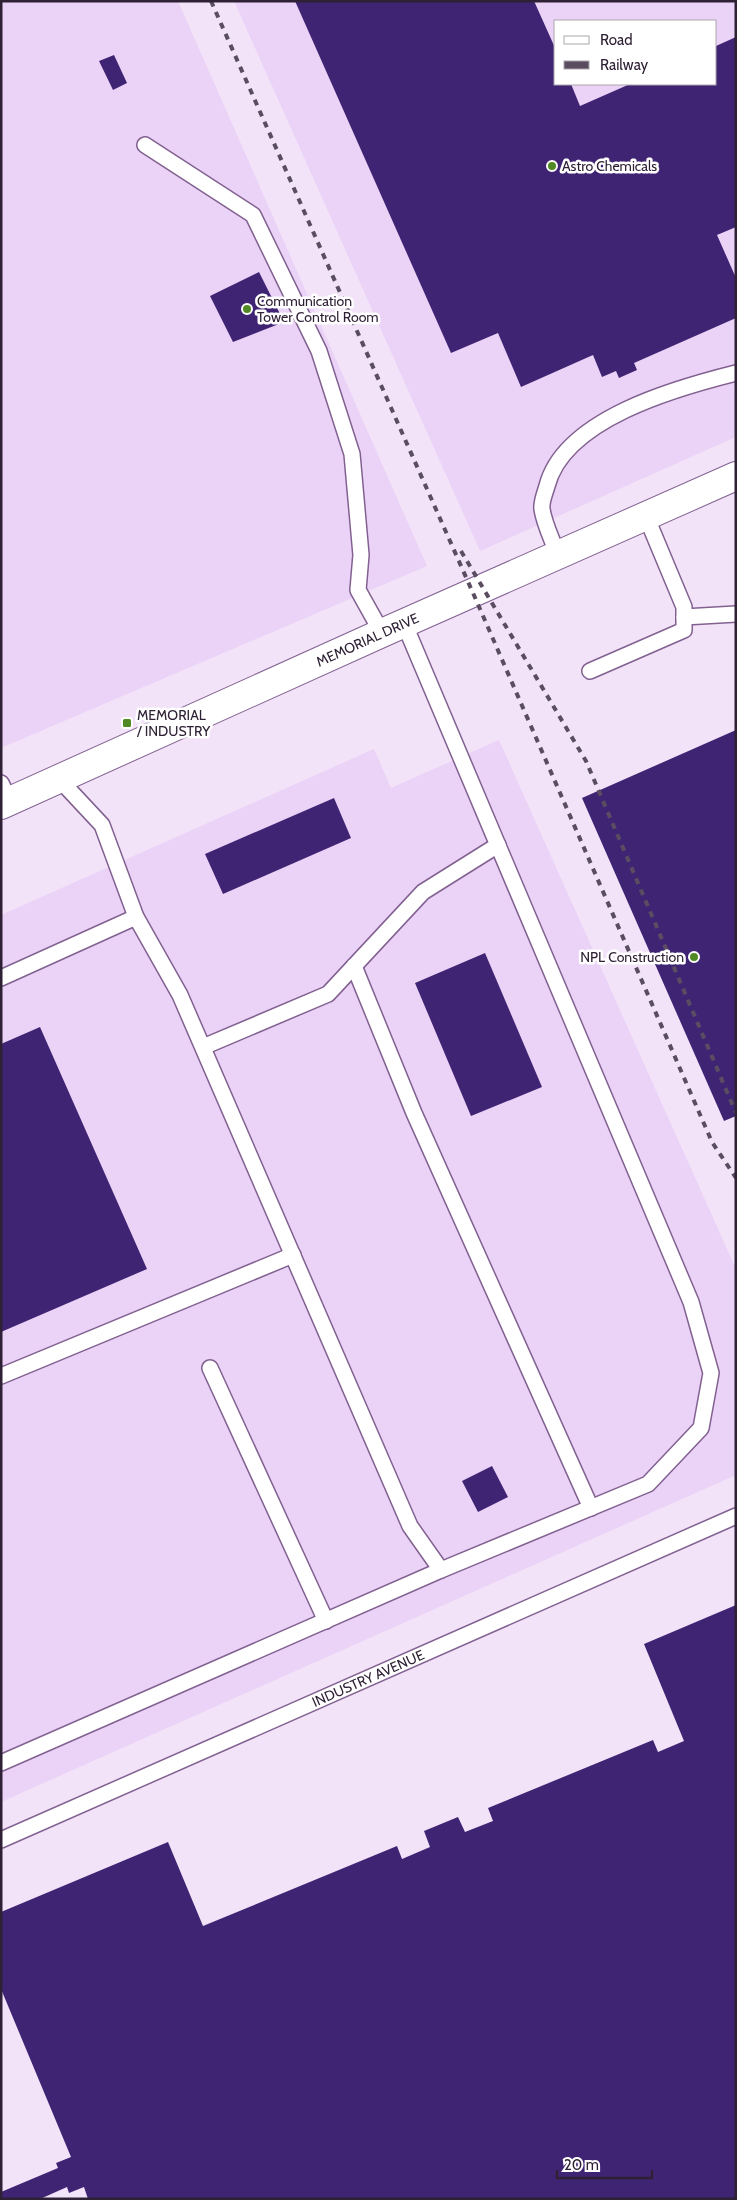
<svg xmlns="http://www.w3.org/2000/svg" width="737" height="2200" viewBox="0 0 737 2200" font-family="Cabin,sans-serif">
<rect width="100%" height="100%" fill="#f2e3f9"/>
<path fill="#ebd3f7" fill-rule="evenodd" d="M1,1H178L427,566L1,748Z
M234,1H736V437L480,551ZM556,21H716V84H556Z
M499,740L736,1269V1475L1,1802V915L374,749L391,788Z"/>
<path fill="#402474" d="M295,1H534L556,50V84H571L580,106L630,84H716V46L736,37V227L717,235L736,278V318L634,363L637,370L619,378L616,371L602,377L593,355L521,387L498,333L451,353Z
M114,55L127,83L113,90L99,61Z
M259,272L284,322L233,342L210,296Z
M736,730V1116L724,1121L582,798Z
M334,798L351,838L223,894L205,854Z
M485,953L542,1087L471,1116L415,983Z
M40,1027L147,1269L1,1332V1044Z
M492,1466L508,1497L478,1512L462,1481Z
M736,1605V2199H88L84,2187L69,2193L67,2187L40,2199H1V2192L58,2168L56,2163L71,2157L1,1989V1912L168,1842L203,1926L397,1846L402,1859L430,1847L424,1831L458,1817L465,1832L493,1821L488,1808L653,1740L658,1752L684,1741L644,1644Z"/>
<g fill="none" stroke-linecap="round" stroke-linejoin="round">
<defs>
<g id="service">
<path d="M145,145L253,215L319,351L352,454L361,555L358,590L382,633"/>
<path d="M558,556C553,541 544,524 542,509C541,502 545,493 547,486C564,419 676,388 736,373"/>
<path d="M684,617L736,614"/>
<path d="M590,671L684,630V607L646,516"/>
<path d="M59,779L102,825L136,917L180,995L410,1526L441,1570L648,1484L701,1428L711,1373L691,1302L404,623"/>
<path d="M1,783L10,801"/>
<path d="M354,966L414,1113L591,1508"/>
<path d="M1,978L136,917"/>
<path d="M203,1047L328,994L423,892L498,845"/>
<path d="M210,1368L326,1621"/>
<path d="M1,1376L293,1255"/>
<path d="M1,1763L441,1570"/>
<path id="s1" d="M1,1840L736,1516"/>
</g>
<g id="tertiary">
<path id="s2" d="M1,805L382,633L736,476"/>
</g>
</defs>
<use href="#service" stroke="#826191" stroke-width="18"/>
<use href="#tertiary" stroke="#826191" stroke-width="30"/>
<use href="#service" stroke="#fff" stroke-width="15"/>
<use href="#tertiary" stroke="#fff" stroke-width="28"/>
<path stroke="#5b4d61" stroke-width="4" stroke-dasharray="6 6" stroke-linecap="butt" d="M211,1L473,593L712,1142L736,1178
M461,551L586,761L736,1113"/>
</g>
<g fill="#518924" stroke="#fff" stroke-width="2">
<circle cx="552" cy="166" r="5"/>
<circle cx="247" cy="309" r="5"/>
<rect x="122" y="718" width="10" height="10" rx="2.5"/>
<circle cx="694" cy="957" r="5"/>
</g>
<g text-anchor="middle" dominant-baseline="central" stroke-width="5" stroke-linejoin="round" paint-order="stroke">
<g font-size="14" fill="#2f2135" stroke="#fff" text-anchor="start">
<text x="562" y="166">Astro Chemicals</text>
<text x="257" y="301">Communication<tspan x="257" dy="16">Tower Control Room</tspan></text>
<text x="137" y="715">MEMORIAL<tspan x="137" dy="16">/ INDUSTRY</tspan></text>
<text x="684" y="957" text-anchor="end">NPL Construction</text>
</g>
<g font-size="14" fill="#2f2135" stroke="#fff">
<text stroke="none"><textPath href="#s2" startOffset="402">MEMORIAL DRIVE</textPath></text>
<text stroke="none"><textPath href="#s1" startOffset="401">INDUSTRY AVENUE</textPath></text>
</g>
</g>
<rect width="737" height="2200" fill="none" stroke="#2f2135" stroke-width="5"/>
<rect x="554" y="20" width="162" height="65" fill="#ffffff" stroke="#aca6ae"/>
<rect x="564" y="36" width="25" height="8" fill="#ffffff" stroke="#aca6ae"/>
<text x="600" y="45" font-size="15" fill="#2f2135">Road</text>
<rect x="564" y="61" width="25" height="8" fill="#5b4d61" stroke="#aca6ae"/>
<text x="600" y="70" font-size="15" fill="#2f2135">Railway</text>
<path d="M557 2170v8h95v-8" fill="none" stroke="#2f2135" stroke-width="2.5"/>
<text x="564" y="2170" font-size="15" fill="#2f2135" stroke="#ffffff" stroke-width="4" paint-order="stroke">20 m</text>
</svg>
